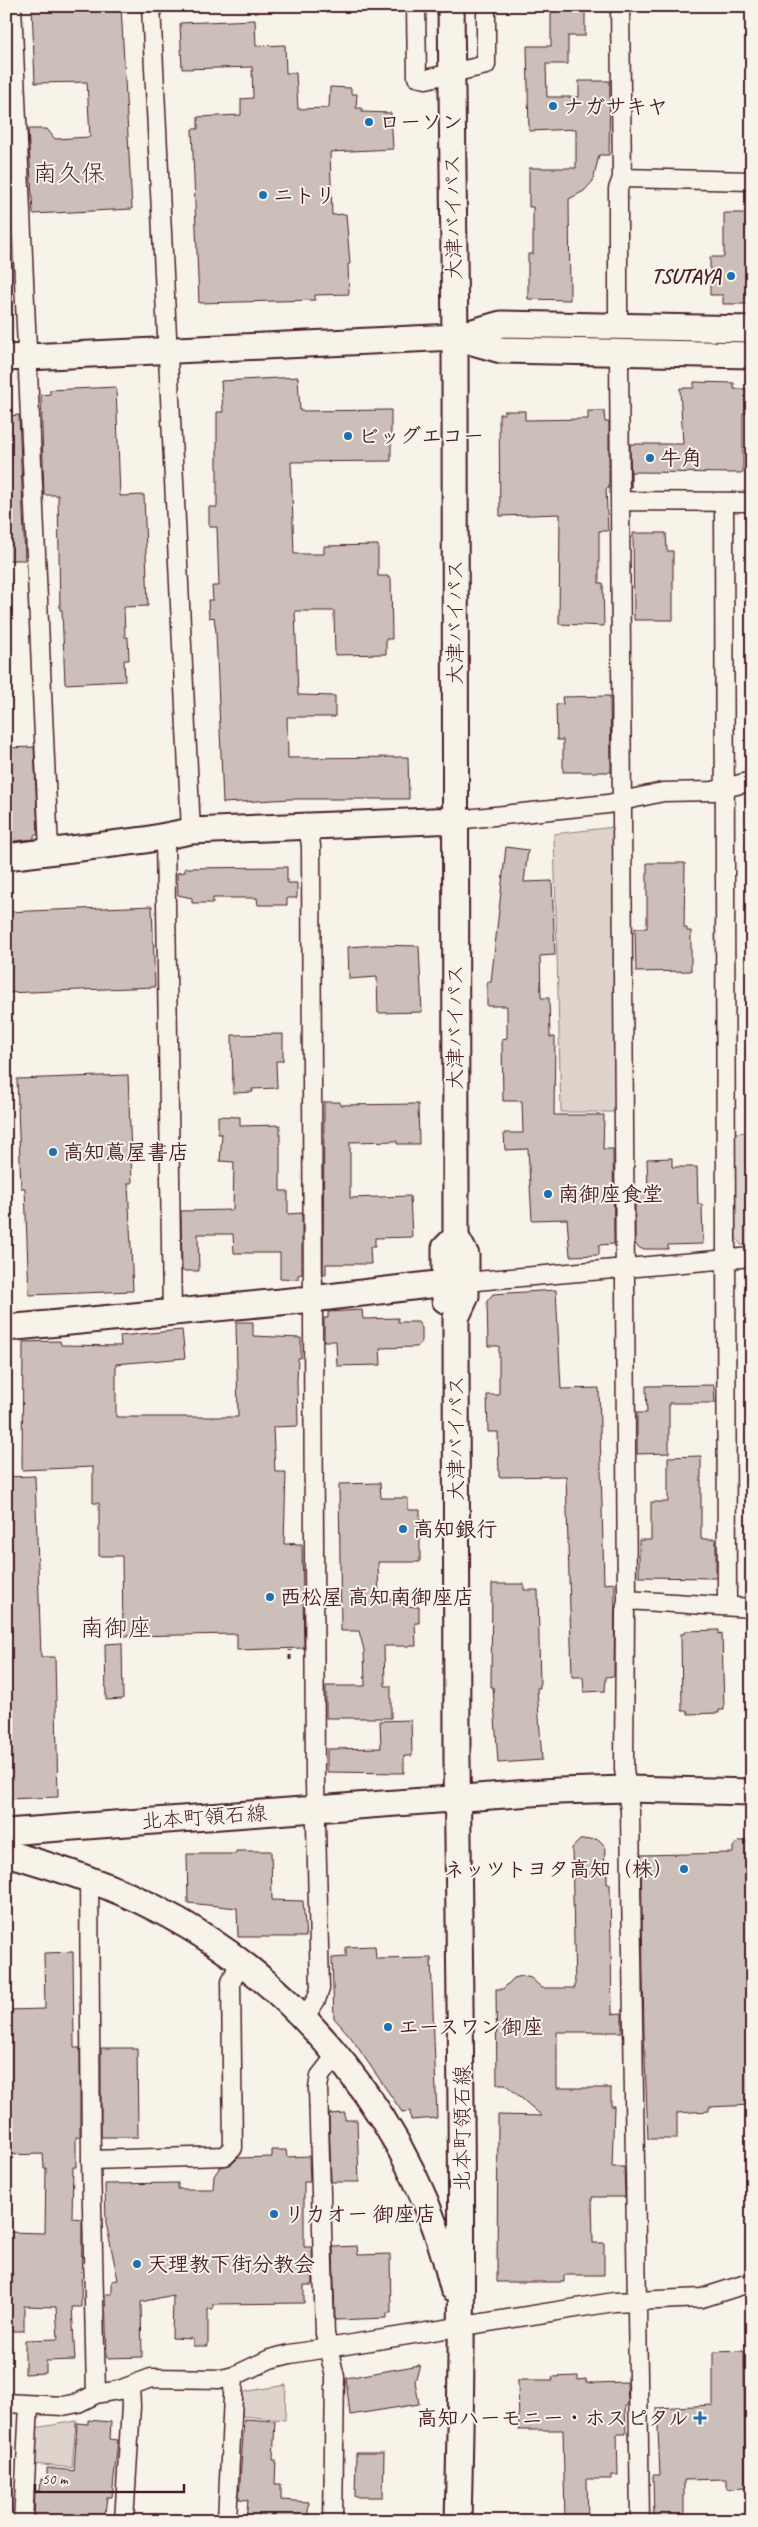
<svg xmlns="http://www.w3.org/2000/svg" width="758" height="2527" viewBox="0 0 758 2527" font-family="Caveat,'Klee One',sans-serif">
<rect width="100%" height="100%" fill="#f7f3e8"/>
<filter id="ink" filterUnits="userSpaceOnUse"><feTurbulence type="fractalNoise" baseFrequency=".02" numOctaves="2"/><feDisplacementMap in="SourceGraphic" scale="10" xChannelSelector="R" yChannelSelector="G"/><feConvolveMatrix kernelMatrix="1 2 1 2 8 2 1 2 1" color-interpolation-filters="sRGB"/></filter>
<g filter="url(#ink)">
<path fill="#ded4cc" stroke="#947a7c" d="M614,827L616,1112H561L554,834Z
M752,1132V1244L741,1245L736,1238L734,1133Z
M286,2385L285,2420L242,2416L243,2392Z
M76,2421L72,2468L33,2464L35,2428Z"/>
<path fill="#ccbfb9" stroke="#4a1f2b" d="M32,6H121L132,209L33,214L28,129H47L55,139L90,137L87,82L35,83Z
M551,6H585V36H568V64H546L547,97H579V81H610L609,155H599L593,181L584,191L569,199L570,300L528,299V254H533V207H529V168H576V129L529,131L527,46H551Z
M255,20L256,46L285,45L286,73H296L298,109L329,108L330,87L351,88V94H357L356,108H362V112L391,113L393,149L330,152L332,215L346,214L350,264H348L349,294L315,295V300L199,303L192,129H198V117L241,115V99L253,98L252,67L182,69L180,23Z
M724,213H752V304H723V295H710V257H724Z
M298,377L300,411L391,410V461L291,462L294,554H324V546L378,545V576H388V578H391L392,639H386V654L335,655L334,611H295L298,695L335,696V717H287L288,758L408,757L409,799H290L223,803L216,632L214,617L209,618L208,600H213L212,586H219L217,527H209V507H217V412H223L221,381Z
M694,382L734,383V389H747V413H743V473L631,472V488L630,444H683L680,388H694Z
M116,387L120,496L144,495L148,606L124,607L125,637H128L129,660H124L125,681L65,684L62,610H60L58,495H44L41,395L50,394V390Z
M504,411H525V420L588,419V411H604L605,422H609V488L606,489L608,531H599V583H603L604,626L559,624L560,514L500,516L499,414H504Z
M19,415L25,560H6V416Z
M633,533H666L667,551H673V620H634Z
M610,696L611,772H563V740H557L556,705L563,704L562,697Z
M34,747L38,835H34V839L6,842V748Z
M506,847L528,850L524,882L552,881L555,955L540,956L541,998H549L550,1037H555L554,1115H604L603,1149H613L614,1244L599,1245V1255L570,1256L567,1219L532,1220L528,1149L505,1150L504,1133H523L522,1101H503L502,1039L507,1038V1006H487V982H491Z
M647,863H685L684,928H687V931H691V971L636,972L635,928H647Z
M287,867V883H297V898H287V905H258L257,898H213V903H192V898L178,895L177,873L185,872V868Z
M152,906L155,987L6,993V912Z
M375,945L419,946L422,1012L378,1013L377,977L349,979L348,947Z
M283,1034V1061H276L277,1088L252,1089L253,1092L233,1093L232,1035Z
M128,1075L132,1183H128L133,1291L29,1295L25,1188H21L17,1079Z
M324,1102H340V1105L418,1104L419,1144H397V1141L350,1142V1198L410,1196L412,1237L375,1238V1247H370L371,1264H326V1274H323Z
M218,1116L240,1117V1126L280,1125V1191H288V1214L302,1213V1274L298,1275V1279L280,1278V1253H234L233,1234H198L199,1271H182L181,1211L233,1210L234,1162L220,1161L222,1134H218Z
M672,1158V1167H697L698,1204H702L703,1244L668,1245V1249H641L635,1244V1191L648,1190L647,1159Z
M556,1290L561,1389L599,1388L604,1584L615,1583L614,1676L606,1677L605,1691L584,1692L583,1677H572L566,1476L499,1477L498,1432H488L487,1395H499V1346H488L487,1301L493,1294Z
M362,1310L363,1319L398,1318V1322H418L422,1328V1341L417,1347L380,1348L381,1365L337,1366L336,1341H324V1318H328V1312Z
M236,1322H253V1336L301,1338V1358H298L297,1380L298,1426L273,1427L275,1472H286L284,1544H302L304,1648L237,1650V1634L123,1636L122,1556H99V1503H93V1467L22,1470L23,1342L60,1341L61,1345L121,1346L120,1336L182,1330L185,1358L116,1364V1417H238Z
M714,1385L715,1403H669V1453L637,1454V1413H647L646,1386Z
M701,1456V1539H716V1578L639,1577V1540H651V1502H668V1457Z
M35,1476L41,1657H55L58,1797L6,1799V1477Z
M380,1483L381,1498H408V1510H420V1562H378L379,1599H402V1606L419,1607V1623H415L416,1646H384L385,1686H391V1718H326V1686H365L364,1650L359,1631H341L339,1484Z
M492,1584H524V1590H538L540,1688H537L542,1760L498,1763L493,1687H491Z
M719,1630V1634L722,1633L724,1710H719V1713L688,1714V1711H682L681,1634L685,1633V1631Z
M122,1643L123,1699L106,1700L105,1644Z
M411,1720L412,1756H404V1773L327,1772V1749L381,1748L380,1721Z
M598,1839L605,1846L604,1874H607V1884H610L612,2014L622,2013V2032H557V2088H611V2106H614L612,2167H624L625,2197H592L593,2243H604V2275H564V2282H497L498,2115L542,2116L505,2084H497L496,1989H503L514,1978L522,1976L531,1978L542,1988H575L572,1848L580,1840Z
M739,1841H752V2105L709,2107V2111L677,2113V2139H648L644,2032L641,1855L733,1853V1847Z
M236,1851H271L272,1900L303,1901L306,1937H238L237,1908L188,1903L187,1854H236Z
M375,1946L376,1959L431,1958L437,2118L411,2120L410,2111L402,2112L350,2036L334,2018L332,1958L346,1957V1947Z
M73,1952L74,2048H80V2137H76V2167H73L72,2218L82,2219V2228L81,2307H72L75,2360L46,2361V2373L25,2374V2340L58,2339L56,2307L24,2306V2331H6V2232L45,2233L46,2168H44L43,2154L6,2155V2010L45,2009L44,1953Z
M101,2048H137L138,2137H101Z
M345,2113V2120H357L359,2182H331L329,2114Z
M272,2150H286L287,2157L309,2156L310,2182H304V2247H312L313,2285H304V2303L213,2304V2309H208V2346H193V2339L172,2338L173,2295L141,2302L142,2357L107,2358L105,2294H112V2281L118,2280L106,2223L105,2184L178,2183V2189H213L214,2176L220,2167L232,2164L238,2158L272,2157Z
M357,2246L358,2255L390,2254L391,2313H387V2318L335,2320L333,2247Z
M744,2351L745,2488L727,2489V2479L684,2480V2521H654L653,2475H660L657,2408L713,2405V2352Z
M420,2365L415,2381L419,2404L350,2415L346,2378Z
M578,2376V2380L586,2379V2382L593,2383L627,2382L628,2405L625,2406L626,2434H617L618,2475H611V2479H587L588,2521H565L563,2430H519L518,2380H553L552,2377Z
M244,2419L275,2421L273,2460H276L275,2484H281V2500L309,2502L307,2521H246L248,2500L239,2499Z
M88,2420L111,2422L110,2439L118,2440L112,2497H107L104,2521H34L35,2491H40L41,2479L47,2480V2468L74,2471L77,2423L88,2424Z
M356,2453H384L383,2497H355Z"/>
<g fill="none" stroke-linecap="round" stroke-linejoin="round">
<defs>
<path id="street" d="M12,6L49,851
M151,6L191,831
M416,6L417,77L426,79L486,65V6
M620,6L622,178L752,181
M618,327V189L622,178
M619,353L620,501
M724,502L727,1606
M456,820L608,804L663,792L713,791L752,781
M165,836L172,1313
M465,1282L752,1257
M627,1600L752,1608
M89,1879L91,2160L96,2394
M304,2018L316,2000L320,1989L315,1783L311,846L308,826
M91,2160L225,2156L233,2148L231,1982L240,1961
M6,2403L63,2406L78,2403L96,2394L119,2390L151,2378L222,2379L234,2376L270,2359L290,2354L614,2302L702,2298L752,2282
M23,2521L29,2405
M124,2521L131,2406L130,2386
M227,2521L234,2376
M333,2521L335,2377L325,2334L318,2088L320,2076L337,2054
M640,2521L630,1811L624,1769L625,1611L627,1600L620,501L752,502"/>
<path id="secondary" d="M451,6L455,337L456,1237L466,1255V1296L456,1318C456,1465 456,1612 457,1759C460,2013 465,2267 458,2521
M455,337L501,350L752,355
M6,358L455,337L501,324L752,329
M6,857L145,840L191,831L456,820
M445,1300V1248L456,1237
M6,1328L312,1299L445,1283
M6,1832L558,1791L627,1789L752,1792
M6,1853C57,1867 108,1884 155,1908C302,1983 416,2127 453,2288"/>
</defs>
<use href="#street" stroke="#4a1f2b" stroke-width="21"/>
<use href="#secondary" stroke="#4a1f2b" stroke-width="29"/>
<path stroke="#4a1f2b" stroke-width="3" stroke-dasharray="5 4" stroke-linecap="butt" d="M290,1544L298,1543
M290,1660V1650"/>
<use href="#street" stroke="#f7f3e8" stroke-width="18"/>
<use href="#secondary" stroke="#f7f3e8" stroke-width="25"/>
</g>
</g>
<g fill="#1f6fb2" stroke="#f7f3e8" stroke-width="2">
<circle cx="553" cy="106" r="5"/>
<circle cx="369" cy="122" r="5"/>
<circle cx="263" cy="195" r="5"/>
<circle cx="731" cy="276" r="5"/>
<circle cx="348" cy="436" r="5"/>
<circle cx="650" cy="458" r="5"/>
<circle cx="53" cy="1152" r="5"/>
<circle cx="548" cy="1194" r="5"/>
<circle cx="403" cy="1529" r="5"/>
<circle cx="270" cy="1597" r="5"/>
<circle cx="684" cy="1869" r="5"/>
<circle cx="388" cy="2027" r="5"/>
<circle cx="274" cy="2214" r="5"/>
<circle cx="137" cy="2264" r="5"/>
<path d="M697.5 2410.5h5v5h5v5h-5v5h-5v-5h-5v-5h5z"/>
</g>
<g text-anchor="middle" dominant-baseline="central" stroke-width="4" stroke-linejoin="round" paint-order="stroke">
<g font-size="21" font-weight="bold" fill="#4a1f2b" stroke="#f7f3e8" text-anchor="start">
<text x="563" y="106">ナガサキヤ</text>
<text x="379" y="122">ローソン</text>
<text x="273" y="195">ニトリ</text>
<text x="721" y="276" text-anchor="end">TSUTAYA</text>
<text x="358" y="436">ビッグエコー</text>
<text x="660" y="458">牛角</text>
<text x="63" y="1152">高知蔦屋書店</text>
<text x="558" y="1194">南御座食堂</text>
<text x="413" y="1529">高知銀行</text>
<text x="280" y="1597">西松屋 高知南御座店</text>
<text x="674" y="1869" text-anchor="end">ネッツトヨタ高知（株）</text>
<text x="398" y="2027">エースワン御座</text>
<text x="284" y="2214">リカオー 御座店</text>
<text x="147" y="2264">天理教下街分教会</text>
<text x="689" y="2418" text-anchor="end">高知ハーモニー・ホスピタル</text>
</g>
<g font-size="21" fill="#4a1f2b" stroke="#f7f3e8">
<text transform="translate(453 217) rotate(-91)">大津バイパス</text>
<text transform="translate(455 622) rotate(-90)">大津バイパス</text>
<text transform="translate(455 1027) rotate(-90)">大津バイパス</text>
<text transform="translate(456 1438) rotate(-90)">大津バイパス</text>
<text transform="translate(204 1817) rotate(-4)">北本町領石線</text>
<text transform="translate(462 2128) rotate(-90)">北本町領石線</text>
</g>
<g font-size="24" fill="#4a1f2b" stroke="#f7f3e8">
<text x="69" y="173">南久保</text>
<text x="116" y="1628">南御座</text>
</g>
</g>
<rect width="758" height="2527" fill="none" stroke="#f7f3e8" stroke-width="25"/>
<rect x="12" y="12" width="733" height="2502" fill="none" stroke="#4a1f2b" stroke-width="2" filter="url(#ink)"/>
<path d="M35 2484v8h149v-8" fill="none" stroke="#4a1f2b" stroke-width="2.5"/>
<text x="42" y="2484" font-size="15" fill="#4a1f2b" stroke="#f7f3e8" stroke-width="4" paint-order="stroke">50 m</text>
</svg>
